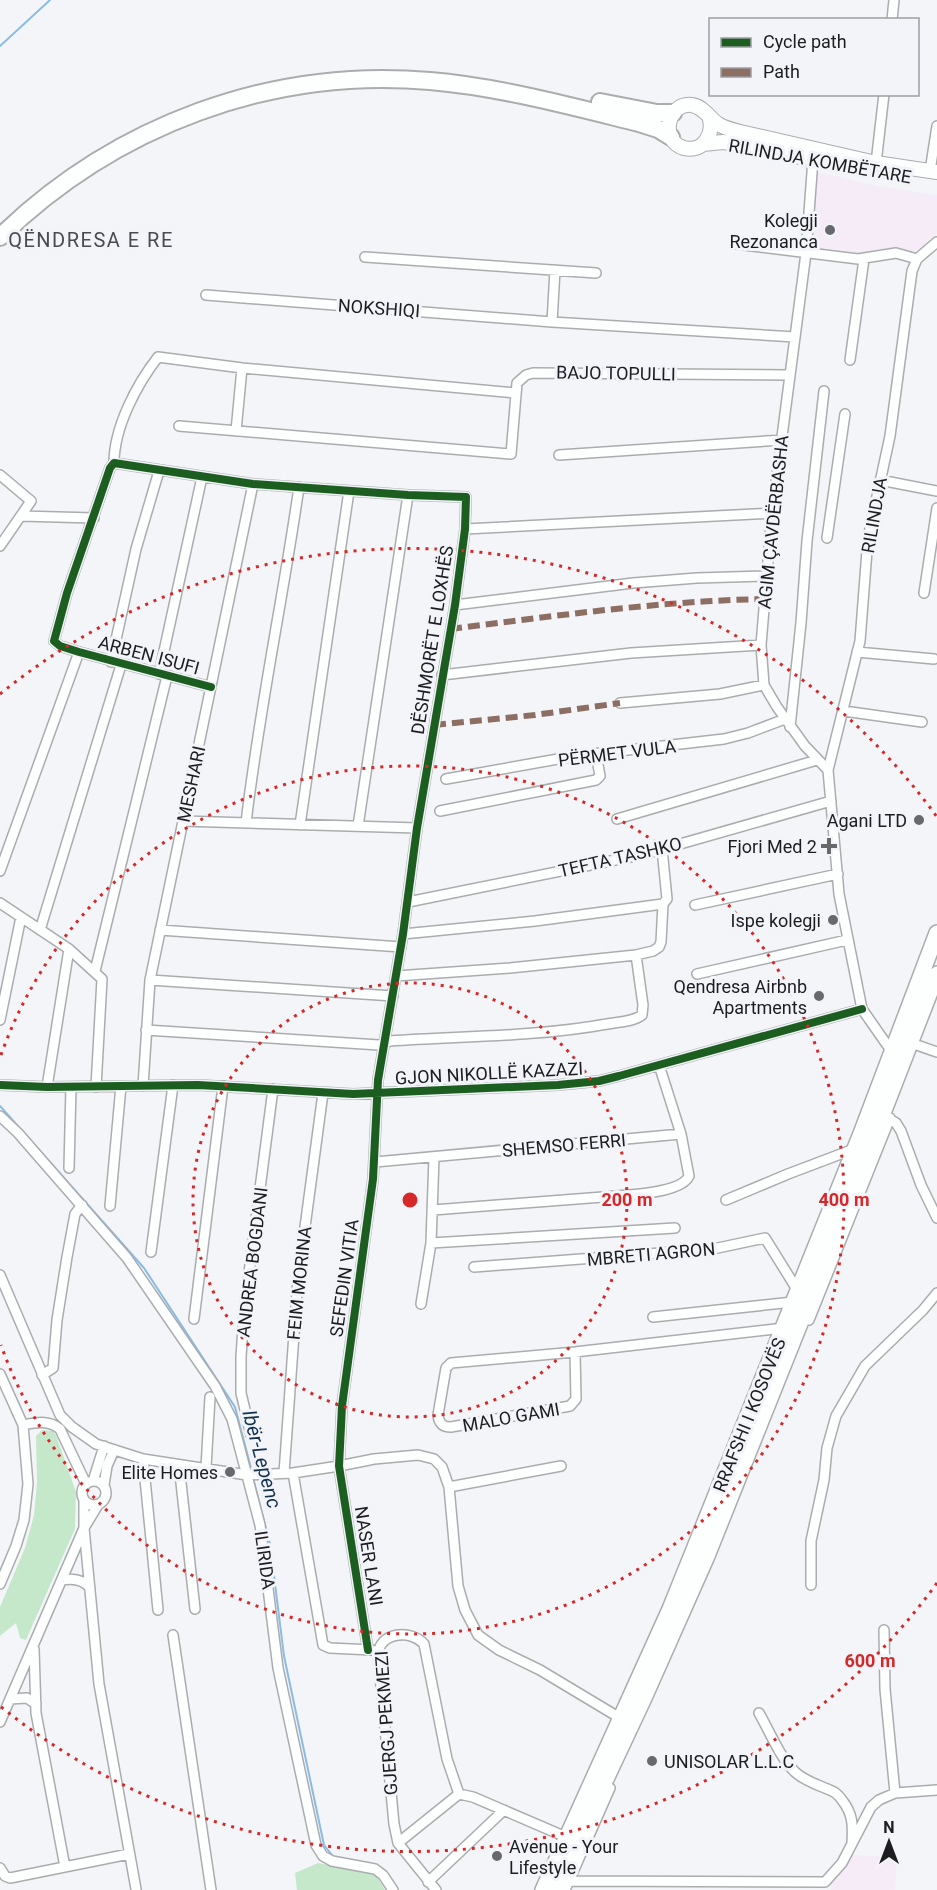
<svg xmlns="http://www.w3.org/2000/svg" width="937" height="1890" viewBox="0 0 937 1890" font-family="Roboto,sans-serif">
<rect width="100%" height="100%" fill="#f4f5f8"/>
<path fill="#f5ecf7" d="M809,170L877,186L937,195V232L926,246L916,251L860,255L802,248Z
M852,1855L897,1857L895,1890H831V1885L843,1871Z"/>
<path fill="#c5e8cb" d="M42,1430L53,1431L56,1435L76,1492L75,1529L26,1640L20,1638L16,1623L0,1636V1607L25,1548L34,1515L37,1483L36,1436Z
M318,1863L375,1874L385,1890H297L295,1873Z"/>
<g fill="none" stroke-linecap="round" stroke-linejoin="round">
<path stroke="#88bce6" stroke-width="2" d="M0,46L50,0
M0,1106L144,1268L235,1407L252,1472
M253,1478L270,1544L284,1656L324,1845L332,1855"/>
<defs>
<path id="minor" d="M892,20L894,0
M813,159L806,253L772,513L761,645L764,685L777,707L805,746L828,770
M876,163L884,94
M930,171L937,126
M736,244L858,259L896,253L917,259
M365,257L596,273
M206,295L552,322L795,337
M552,322L555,270
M850,360L864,259
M179,426L511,454L517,383L526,375L533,373L790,375
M236,431L242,368
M559,455L782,440
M114,463C114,427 137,384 158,357L242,368L515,393
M0,475L31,501L0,546
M880,480L937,491
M21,516L94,518
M465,529L772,513
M827,538L845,414
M924,593L937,508
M455,605L633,583L697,578L766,576
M857,652L934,659
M111,662L136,549L159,471
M159,674L202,477
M442,675L631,653L761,645
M211,687L79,652L60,646L54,641L67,593L110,468L114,463L253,484L408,495L466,497L465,529L455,605L417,828L403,934L378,1080L373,1179L342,1406L339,1466L368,1650
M620,703L720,694L764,685
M844,711L922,722
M790,727L801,623L807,541L824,391
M446,779L575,756L724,739L748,733L785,719
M440,811L596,780L600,776L596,754
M617,819L817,760
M183,821L417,828
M246,823C259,710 283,599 299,487
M300,825L349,491
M358,826L408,495
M0,871L79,652
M408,902L645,854L831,801
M0,903L69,949L102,979L96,1087
M695,905L838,874
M40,930L121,665
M160,930L401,947
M403,934L535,921L663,904
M95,971L167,676
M697,974L847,940
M396,976L510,968L636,955L653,951L659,947L661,942L663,904L667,899L662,849
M150,980L393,996
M0,1020L21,917
M146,1030L379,1045L390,1041C462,1036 535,1037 607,1024C618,1022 633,1022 642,1015L643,1005L636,955
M911,1043L937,1052
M892,1052L862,1009L839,894L828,770L860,641L868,538L890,436L912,271L917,259L937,242
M0,1085L47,1087L198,1085L353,1094L558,1085L599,1081L619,1076L862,1009
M143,1086L150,980L253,484
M47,1087L69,949
M0,1116L18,1133L127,1258L215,1386L232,1419L260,1525L278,1668L316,1845L323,1856L332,1861L375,1869L383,1875L393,1890
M884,1116L896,1123L901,1131L921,1185L937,1218
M375,1162L681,1134
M69,1168L71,1087
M726,1200L788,1174L854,1149
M110,1206L121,1086
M433,1210L629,1195C644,1194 683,1190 689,1176L681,1134L659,1065
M431,1243L675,1228
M151,1252L173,1085
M474,1267L713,1249L765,1238L798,1291
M0,1275L60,1415L72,1427L96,1444L143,1459L247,1475L293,1473L339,1466L374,1459L418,1455L434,1459L442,1467L449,1487L458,1586L465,1610L478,1635L499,1650L540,1670L620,1718
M421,1304L431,1243L434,1157
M653,1317L793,1302
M194,1319L223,1086
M809,1320L890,1118
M575,1352L576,1399L570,1406L451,1427C443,1427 439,1424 438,1415L446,1368L451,1363L575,1352L784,1328
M0,1374L23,1425L28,1484L24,1520L16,1546L0,1584
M42,1375L53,1368L57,1320L67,1257L75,1214L82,1205
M23,1425C37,1422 49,1420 60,1429L86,1484
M251,1435L241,1393V1357L244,1311L273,1089
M143,1459L158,1610
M179,1465L195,1609
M206,1468L210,1397
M284,1473L298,1279L323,1093
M293,1473L323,1645L330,1648L372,1650
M82 1493a12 12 0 1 1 24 0a12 12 0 1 1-24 0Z
M93,1481L104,1446
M104,1485L107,1466L114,1450
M449,1487L561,1466
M84,1500V1528L99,1684L136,1889
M62,1580C73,1578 83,1579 90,1588
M811,1585V1541L824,1480L827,1448L836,1416L865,1366L923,1310L937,1293
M884,1630L885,1689L895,1793
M173,1635L211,1890
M34,1649L36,1713L65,1867
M10,1699L27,1698L36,1704
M759,1713C770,1732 779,1756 795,1772C806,1782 819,1785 832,1791C837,1793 839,1796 842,1800C853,1814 853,1825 852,1843
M0,1722L84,1528L98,1505
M398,1843L459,1794
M0,1868L5,1876L10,1878L129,1854
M569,1881L825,1882L842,1863L871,1807L879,1800L895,1793L937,1790
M428,1882L504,1810
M436,1890L398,1843L394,1824L378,1655C379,1632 411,1629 424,1644L447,1759L459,1794L473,1797L566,1837
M565,1890L610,1788"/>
<path id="primary" d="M709,116C715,133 704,153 684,148C659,141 667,102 692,105C704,107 709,118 718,124C724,128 732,130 740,132L876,163L937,172
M703,144L723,142L736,144L810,159"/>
<path id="trunk" d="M543,1890L670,1609L697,1542L862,1131L937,933
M554,1890L644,1698L707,1556L847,1206L937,974"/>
<path id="motorway" d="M600,102L657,113H673
M0,237C114,126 270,67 430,81C500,87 570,106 639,123L658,129L671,137"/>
</defs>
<use href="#minor" stroke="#abacae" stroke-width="12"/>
<use href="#primary" stroke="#abacae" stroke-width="16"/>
<use href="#trunk" stroke="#abacae" stroke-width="18"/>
<use href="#motorway" stroke="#abacae" stroke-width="20"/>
<use href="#minor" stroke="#fdfefe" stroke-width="9"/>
<use href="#primary" stroke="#fdfefe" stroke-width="14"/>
<use href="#trunk" stroke="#fdfefe" stroke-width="15"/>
<use href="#motorway" stroke="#fdfefe" stroke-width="16"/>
<path stroke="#8d6e63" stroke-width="6" stroke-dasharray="12 6" stroke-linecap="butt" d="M450,629C555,616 659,601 764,599
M434,725L535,715L620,703"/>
<defs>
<path id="cycleway" d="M211,687L79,652L60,646L54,641L67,593L110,468L114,463L253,484L408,495L466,497L465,529L455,605L417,828L403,934L378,1080L373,1179L342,1406L339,1466L368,1650
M0,1085L47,1087L198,1085L353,1094L558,1085L599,1081L619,1076L862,1009"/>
</defs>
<use href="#cycleway" stroke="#f2f4fa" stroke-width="11"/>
<use href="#cycleway" stroke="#1b5e20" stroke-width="8"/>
</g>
<g fill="none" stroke="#d62828" stroke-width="3" stroke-dasharray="3 6">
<circle cx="410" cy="1200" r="217"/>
<path d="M1 1055A434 434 0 1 1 1 1345"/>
<path d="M937 1583A651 651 0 0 1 0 1706M0 694A651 651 0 0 1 937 817"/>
</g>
<g fill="#68696b" stroke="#f2f4fa" stroke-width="2">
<circle cx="830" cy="230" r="6"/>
<circle cx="919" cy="820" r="6"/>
<path d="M826 837h6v6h6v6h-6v6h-6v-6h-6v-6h6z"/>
<circle cx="833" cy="920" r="6"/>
<circle cx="819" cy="996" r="6"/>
<circle cx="230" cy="1472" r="6"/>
<circle cx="652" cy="1761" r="6"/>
<circle cx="497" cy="1856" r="6"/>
</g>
<g text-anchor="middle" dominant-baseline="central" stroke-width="6" stroke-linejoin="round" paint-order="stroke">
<g font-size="18" fill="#1d1d1f" stroke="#f2f4fa">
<text transform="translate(820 161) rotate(10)">RILINDJA KOMBËTARE</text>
<text transform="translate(379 308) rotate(4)">NOKSHIQI</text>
<text transform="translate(616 373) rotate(1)">BAJO TOPULLI</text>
<text transform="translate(874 515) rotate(-80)">RILINDJA</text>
<text transform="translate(773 522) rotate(-84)">AGIM ÇAVDËRBASHA</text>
<text transform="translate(432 640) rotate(-81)">DËSHMORËT E LOXHËS</text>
<text transform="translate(149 655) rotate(15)">ARBEN ISUFI</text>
<text transform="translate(617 753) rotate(-7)">PËRMET VULA</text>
<text transform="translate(191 784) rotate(-78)">MESHARI</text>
<text transform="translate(620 857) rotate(-13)">TEFTA TASHKO</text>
<text transform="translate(489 1073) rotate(-3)">GJON NIKOLLË KAZAZI</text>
<text transform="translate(564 1145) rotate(-5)">SHEMSO FERRI</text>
<text transform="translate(651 1254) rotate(-5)">MBRETI AGRON</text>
<text transform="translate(252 1262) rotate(-83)">ANDREA BOGDANI</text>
<text transform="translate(344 1278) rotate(-82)">SEFEDIN VITIA</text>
<text transform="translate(299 1283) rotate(-84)">FEIM MORINA</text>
<text transform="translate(749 1415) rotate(-68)">RRAFSHI I KOSOVËS</text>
<text transform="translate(511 1417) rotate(-10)">MALO GAMI</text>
<text transform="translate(369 1556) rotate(81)">NASER LANI</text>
<text transform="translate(265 1560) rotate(82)">ILIRIDA</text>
<text transform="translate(386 1723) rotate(-94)">GJERGJ PEKMEZI</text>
</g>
<g font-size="18" fill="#1d1d1f" stroke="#f2f4fa" text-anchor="end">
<text x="818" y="220">Kolegji<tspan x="818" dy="21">Rezonanca</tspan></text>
<text x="907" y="820">Agani LTD</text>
<text x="817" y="846">Fjori Med 2</text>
<text x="821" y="920">Ispe kolegji</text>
<text x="807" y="986">Qendresa Airbnb<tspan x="807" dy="21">Apartments</tspan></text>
<text x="218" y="1472">Elite Homes</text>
<text x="664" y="1761" text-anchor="start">UNISOLAR L.L.C</text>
<text x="509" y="1846" text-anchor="start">Avenue - Your<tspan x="509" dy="21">Lifestyle</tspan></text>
</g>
<g font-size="20" letter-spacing="1.5" fill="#4a4b50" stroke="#f2f4fa">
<text x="91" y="240">QËNDRESA E RE</text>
</g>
<g font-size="20" font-style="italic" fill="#13324c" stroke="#f2f4fa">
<text transform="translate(262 1459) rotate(75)">Ibër-Lepenc</text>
</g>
</g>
<circle cx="410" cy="1200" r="9" fill="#d62828" stroke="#f2f4fa" stroke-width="3"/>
<g font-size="18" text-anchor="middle" font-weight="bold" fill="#d62828" stroke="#f2f4fa" stroke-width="6" stroke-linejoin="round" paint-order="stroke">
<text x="627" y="1206">200 m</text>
<text x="844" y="1206">400 m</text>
<text x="870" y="1667">600 m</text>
</g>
<rect x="709" y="18" width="210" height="78" fill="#f2f4fa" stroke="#9d9ea2" stroke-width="1.5"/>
<rect x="721" y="38" width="30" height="9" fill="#1b5e20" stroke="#9d9ea2" stroke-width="1.5"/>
<text x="763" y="48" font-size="18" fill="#1d1d1f">Cycle path</text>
<rect x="721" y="68" width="30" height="9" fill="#8d6e63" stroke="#9d9ea2" stroke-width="1.5"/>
<text x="763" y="78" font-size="18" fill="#1d1d1f">Path</text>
<g transform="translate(889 1842)" stroke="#f2f4fa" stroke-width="4.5" paint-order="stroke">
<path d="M0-4.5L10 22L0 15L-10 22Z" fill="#1d1d1f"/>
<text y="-9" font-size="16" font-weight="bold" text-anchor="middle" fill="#1d1d1f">N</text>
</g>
</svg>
